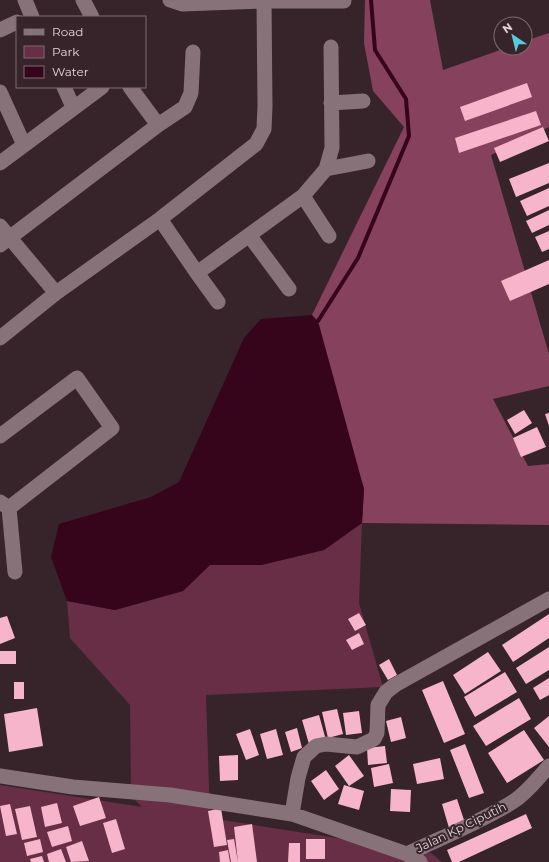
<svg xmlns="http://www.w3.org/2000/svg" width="549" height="862" viewBox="0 0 549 862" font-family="Montserrat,sans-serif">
<rect width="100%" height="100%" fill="#36242a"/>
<path fill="#672e45" d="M362,523L359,603L383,687L206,695L210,818L431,853L442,862H0V785L142,807L131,796L130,705L70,638L67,601L115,610L183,591L210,565H261L324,550Z"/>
<path fill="#86415c" d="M365,0H430L443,70L506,48H525V41L549,33V127L491,155L549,354V386L493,399L528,466L549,464V525L362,523L364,489L312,315L404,127L373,91L364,43Z"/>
<path fill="#36051c" d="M312,315L318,321L364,489L362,523L324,550L261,565H210L183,591L115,610L67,601L51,557L59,524L151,497L179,482L244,338L261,319Z"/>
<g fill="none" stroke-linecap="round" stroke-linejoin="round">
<path stroke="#36051c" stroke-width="4" d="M318,321L358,258L409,136L406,99L375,50L371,0"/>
</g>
<path fill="#f6b5cb" d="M527,83L532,97L465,121L460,107Z
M536,111L541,125L459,153L455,138Z
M543,127L549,141L500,162L494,148Z
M549,163V183L516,197L509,179Z
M549,188V206L527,216L520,201Z
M549,210V225L532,233L526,221Z
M549,231V249L542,252L535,237Z
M549,260V284L510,301L501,281Z
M524,410L532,423L515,434L507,420Z
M549,413V426L545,414Z
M537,427L546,447L521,457L513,438Z
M359,613L366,625L355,631L348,619Z
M549,614V638L513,662L502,645Z
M7,616L15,638L0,644V618Z
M359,633L364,644L352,650L346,640Z
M549,647V670L526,684L516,668Z
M0,651H16V664H0Z
M488,652L501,671L465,694L453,675Z
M389,659L397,675L388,680L379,665Z
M505,672L517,692L475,717L464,697Z
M549,678V695L540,700L533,688Z
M443,681L465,734L444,743L422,690Z
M14,682H24V699H14Z
M519,698L531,719L486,746L473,726Z
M37,708L43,746L9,752L4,714Z
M337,709L343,734L328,738L322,712Z
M359,711L362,733L346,735L343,713Z
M319,715L326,740L309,744L302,720Z
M549,716V747L534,728Z
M401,717L406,738L391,742L386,721Z
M297,728L302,748L291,752L285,732Z
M250,729L259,755L246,760L236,734Z
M276,729L283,755L267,759L260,734Z
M524,730L544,760L507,783L488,753Z
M465,744L484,793L469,798L450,750Z
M385,746L387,763L368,765L367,748Z
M238,755V780L220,781L219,756Z
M349,755L364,776L349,786L335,766Z
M440,758L444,779L417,784L413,764Z
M389,764L393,783L374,787L371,768Z
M326,770L339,789L324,800L311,781Z
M344,785L364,791L359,810L338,804Z
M391,789L411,790L410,812L390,811Z
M99,797L106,818L80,826L73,806Z
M457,799L465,823L449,828L442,804Z
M57,803L62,823L45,827L41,807Z
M10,804L17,834L6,836L0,806Z
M30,806L37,837L22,840L15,809Z
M221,808L227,845L214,847L208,811Z
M526,814L532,828L459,862H452L447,850Z
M116,819L125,849L112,853L103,823Z
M252,824L257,862H238L234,827Z
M68,826L72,841L52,847L47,832Z
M40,839L43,852L27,856L24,843Z
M234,839L238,862H231L227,840Z
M306,839H325V859H306Z
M82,841L89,861L71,862L66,847Z
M289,843H300V862H288Z
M61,849L66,862H49L47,854Z
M228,850L230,862H220L219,852Z
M42,856L44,862H31L30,859Z"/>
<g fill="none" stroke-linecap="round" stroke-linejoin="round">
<path stroke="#887279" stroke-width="15" d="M25,0L32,17
M83,0L92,17
M170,0L182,4L264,1H344
M0,30L17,22
M64,87L73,107
M130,87L158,125
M0,92L24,145
M331,103L363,101
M0,163L102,87
M326,169L368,161
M303,196L329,236
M160,219L197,273L303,196L326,169L332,148L331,47
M0,226L56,293
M249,235L289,289
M0,245L158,125L185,107L191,93L193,52
M197,273L218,302
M0,338L56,293L160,219L256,144L264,129L265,106L264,0
M0,436L77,378L112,428L9,508
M0,502L9,508L15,572
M0,776L73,787L170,795L292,814L407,854L420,862
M292,814L298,778L304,757L316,746L326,744L357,747L374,739L377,733L378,705L386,692L395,685L549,599
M407,854C441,838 483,821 514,801C528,792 538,778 549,766"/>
</g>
<g text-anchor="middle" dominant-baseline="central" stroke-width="4" stroke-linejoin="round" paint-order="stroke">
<g font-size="12" fill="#e1d5d9" stroke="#36242a">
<text transform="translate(461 827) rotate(-26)">Jalan Kp Ciputih</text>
</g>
</g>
<rect x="16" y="16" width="130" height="72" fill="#36242a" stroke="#7a6b70"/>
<rect x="24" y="29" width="20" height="6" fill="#887279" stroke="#7a6b70"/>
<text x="52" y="36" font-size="12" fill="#e1d5d9">Road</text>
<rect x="24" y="46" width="20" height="12" fill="#672e45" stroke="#7a6b70"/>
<text x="52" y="56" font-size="12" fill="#e1d5d9">Park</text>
<rect x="24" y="66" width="20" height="12" fill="#36051c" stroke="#7a6b70"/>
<text x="52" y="76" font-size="12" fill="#e1d5d9">Water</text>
<g transform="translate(513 36) rotate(325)"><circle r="19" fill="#36242a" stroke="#7a6b70"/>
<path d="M0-3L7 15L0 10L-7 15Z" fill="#53cbda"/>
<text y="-6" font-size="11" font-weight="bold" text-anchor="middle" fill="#e1d5d9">N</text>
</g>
</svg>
